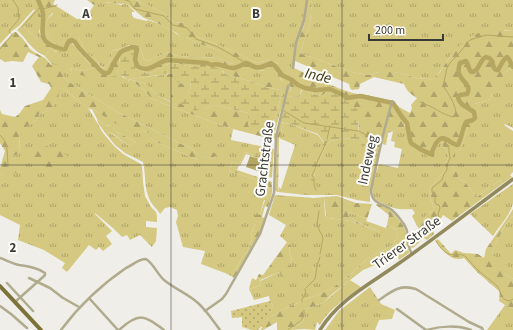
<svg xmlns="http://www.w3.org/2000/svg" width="513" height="330" viewBox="0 0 513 330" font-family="'Source Sans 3',sans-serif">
<defs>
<pattern id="grass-tufts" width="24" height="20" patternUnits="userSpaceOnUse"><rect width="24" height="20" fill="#d5c881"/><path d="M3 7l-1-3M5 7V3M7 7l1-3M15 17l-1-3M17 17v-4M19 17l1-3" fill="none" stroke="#aea36b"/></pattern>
<pattern id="forest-firs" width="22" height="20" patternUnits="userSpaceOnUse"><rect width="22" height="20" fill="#d5c881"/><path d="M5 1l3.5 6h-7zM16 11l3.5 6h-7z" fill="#aea36b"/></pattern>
<pattern id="wetland-marsh" width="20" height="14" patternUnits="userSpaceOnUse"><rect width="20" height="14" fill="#d5c881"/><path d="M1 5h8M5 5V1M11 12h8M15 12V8" fill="none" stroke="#aea36b"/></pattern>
<pattern id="park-dots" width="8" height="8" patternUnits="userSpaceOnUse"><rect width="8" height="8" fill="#d5c881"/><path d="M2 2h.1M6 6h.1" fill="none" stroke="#aea36b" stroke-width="1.8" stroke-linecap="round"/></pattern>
</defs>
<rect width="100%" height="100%" fill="#efeee9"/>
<path fill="url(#grass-tufts)" d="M0,0H32L34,9L26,18L19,26L12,31L0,44Z
M51,0H55L53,4L77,19L86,18L94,5L102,2L113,3L121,5L126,3L135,12H132V15L134,18L147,21V20C154,21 176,31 180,37H186L197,43L215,49L237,64H233L218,58L178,56L168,52L148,61L144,59L140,47L128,45L125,47L111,51C112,59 110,62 105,68L100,66L98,62L86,52L78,36L62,46H57C47,37 39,24 53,14V4Z
M136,0H307L304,26L297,43L294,68L287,75L278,68L279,64L268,60L257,63L246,58L233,51L198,37L185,23L174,22L166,14Z
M312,0H513V31L505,30L451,55L436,77L431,80L426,78L418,79L404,74L394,72H379L369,75L352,72L300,53L310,23Z
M35,10L37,13L39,11V31L43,42L37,39L22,25Z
M71,42L93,68L82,71L70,68L72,72L115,76L120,68L122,77L127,79V82H133L144,90L152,99L212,122L233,129L231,140L274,149L273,161L245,152L239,165L232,162L229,171L269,184L267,200H264L260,215H255V224L251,235L252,239L247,252L244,255L231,276L225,273L201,264L205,251L183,247L176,222L178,216L177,210L170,207L165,208L160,214C157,208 151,205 149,198C144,187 146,174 143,162L125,153L115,145L106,134L108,132L112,134L129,146L136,142L117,132L112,126L105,125L97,119L92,109L117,123L128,131H143L149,133L152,139L156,142L198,160H214L215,156L220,155L207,153L206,158L195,152L190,147L181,144L114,110L66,80L55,65H52L45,56L50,49L56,52L68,46Z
M509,69L513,70V128L505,124L504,125L513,131V172L510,175L512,177L502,184L500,180L477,197L464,181L459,179L458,174L452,166L455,163V152L460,150L468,127L471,122L474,104L491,99L492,93V86Z
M252,70L275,71L279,75L281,80L291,86C290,93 285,99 282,107C279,115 277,124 275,132H269C276,121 278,106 282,93L280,90L281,87L247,75Z
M168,74L164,77L175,89L171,96L172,102L159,96L144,83L128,79L138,78Z
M58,87L67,91L75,98L89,109L103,133L114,146L123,154L141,164L142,167L143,182L145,196L151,207L156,212L157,216V222L146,221V227L157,228L156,241L152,247L140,235L130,240L127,235L122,237L114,229L95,213V214L112,231L106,236L112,244L103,251L99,247L96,250L89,245L67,272L62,268L65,263L44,250L18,240L20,225L0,215V174L2,175L13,161V156L19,154L20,129C28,126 36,123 39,114L52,109Z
M408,122C409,127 412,144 416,147C418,149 431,148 435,148L441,140H444L442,145C454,160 445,156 445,171L431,186L429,192L434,209L425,217L422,224L418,228L412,216L415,213L412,209C400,210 393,209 382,203C378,201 374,199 373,195C370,188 377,171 379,164L398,168L402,149L394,147L395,142L391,141L393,131L404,127L405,123Z
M284,123L290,124L318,135L324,143L311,180V189L314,181L315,171L326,145L331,141L344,138L358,140L365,147L379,153L370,195V202L357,200L337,195H306L278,192L279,187L281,189L295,145L279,138Z
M513,184C513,190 513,197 513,203C511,214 499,226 493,236L470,214Z
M275,195L314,198L324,197L325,216L328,218L351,221L379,232V230C368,227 356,223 348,215V212L367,219L366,221L386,228L387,225L397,230L398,236L393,245L378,252L366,260L352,273L331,289L320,294L311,297L282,310L270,317V313L273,305L270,301L269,296L254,300L249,289L261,285L260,281L280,272L287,273L292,257L289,253L290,245L280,236L286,225L269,215Z
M513,216V279L504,274L492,254C496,241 503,226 513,216Z
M350,280L361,287C346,298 329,309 320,325L317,322L315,330L304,329L289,330L303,322L306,309L323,303Z
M370,287L381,304L395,310L392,319L379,320L375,330H325L339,311Z
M505,305L513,309V330H487Z"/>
<path fill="url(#forest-firs)" d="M32,0H51C53,3 55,9 53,12C52,15 50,15 49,17C41,28 49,38 57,46H62L69,36H78L86,52L98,62L100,67L105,68C110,62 112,59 111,51C115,50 120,49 124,47C131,45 134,44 140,47L144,59L148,61L168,52L178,56L218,58L233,64H236L215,49L197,43L186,37H180L177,33L153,21L144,18L126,3C120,5 118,3 112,3C106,1 101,3 94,5L87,0H136L166,14L174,22L185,23L194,20L197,24L190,27L198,37L233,51L246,58L257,63L268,60L279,64V68L287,75L290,67L294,68C307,74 350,96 362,94L393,101L399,107L410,113L412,108L411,105L417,98C411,94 407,92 404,84L374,77L360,84L359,89L352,90L350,88L349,84L295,61L297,43L304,26L307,0H312L310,23L300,53L352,72L369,75L379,72H394L404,74L418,79L426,78L431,80C439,76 442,68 447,61C452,54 458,46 465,40C477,30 498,29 513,31V70L509,69C503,74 499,84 492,86V93L491,99L474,104L476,117L475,121L471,122L472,127H468L460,150L455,152V163L452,166L458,174L459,179L464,181L477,197L500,180L502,184L452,221L443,215L436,227L432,228L434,234L427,240L424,238L413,248L410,247V245L412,243L417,242L422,238L420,237L418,228L422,224L425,217L434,209L429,192L431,186L445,171C445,156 454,160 442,145L443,140H441L435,148L434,157H428L415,146L413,148L407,144L408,134L410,132L408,122L405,123L404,127L388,133L386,145L382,144L379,153L366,147L363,140L358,134L359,124L354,107L344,98L326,93L321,96L301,90L300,96L286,97L288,92L290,91L291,86C280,82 282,78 275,71L269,74L263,70H252L248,75L282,87L280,90L266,87L253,82L225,74L223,71L187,66L172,62L151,73L144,72L135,69V56L130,49L121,54L119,60L120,68L115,76L93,79L72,72L70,68L82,71L93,68L72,42L68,46L72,50C65,54 57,53 50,49L45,56C30,49 28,40 17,30L22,25L37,39L43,41C39,28 37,26 39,12L37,13L33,8Z
M14,32H16L23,39L30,49L34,52L45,58L51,65L55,64L66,80L114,110L181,144L190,147L195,152L206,157L207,153L198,149L200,148L220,155L226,154V155L220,157L215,156L214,160L219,163L218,166L198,160L156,142L152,139L149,133L143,131L140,133L128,131L94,110L87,108L67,91L59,88L58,100L55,104L52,109L39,114C36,123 28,126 20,130L19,154L13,156V161L16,162L18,166L16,173L2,175L0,174V168L5,151L0,143V110L2,114L15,117L19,114L25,106L43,100L51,88L49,84L41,82L32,66L39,57L28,52L23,62L12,61L5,62L0,59V47Z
M173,73L190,82L191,87L188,93L199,109H205L214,105L248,113V125L261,132L278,133L280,122L284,123L279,138L278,192L275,191L277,138L272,139L233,129L212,122L152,99L144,90L133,82H129L128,79L144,83L159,96L171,102V96L174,89L166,83L164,77L168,74Z
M97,119L105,125L112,126L117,132L136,142L129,146L113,134L108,132L106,134L98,123Z
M43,145C51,148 64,150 69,158L53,176H49C41,169 34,162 30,152L31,148Z
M245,152L273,161L272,178L268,176L270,168L268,162L246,154L240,166L239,165L237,170L272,182V193L268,207L265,206L262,217L265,218L260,234L234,278L231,276L244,255L247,252L252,239L251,235L255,224V215H260L265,200H267L269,184L229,171L232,162L239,165Z
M337,196L356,203L372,204L367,219L348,212V215C356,223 368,227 380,230L379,232L351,221L328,218L326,216L324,197Z
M376,204L384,205L392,212L403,225L407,235L409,253L399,260L396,252L390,253L388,252L378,259L380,263L363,270L331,295L323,303L306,309L303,322L289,330H277V322L263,330H260L262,328V325L270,317L282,310L311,297L320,294L331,289L352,273L366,260L378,252L393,245L398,236L397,230L387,225L389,215L376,205Z
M513,209V216C503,226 496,241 492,254L508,266L504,274L513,279V309L505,305L499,301L500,292L477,272L464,258C451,263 443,250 435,241L438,239L451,254L455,250L464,253L478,254L484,258L486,249L508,217Z
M287,242L290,245L289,253L292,257L289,266L294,267V270L288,273L287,278H284L280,272L260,280L261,285L249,289L252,278L256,280L259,274L263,275Z"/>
<path fill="url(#wetland-marsh)" d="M130,49L135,52V69L144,72L151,73L172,62C177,63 182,65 188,66C200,68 217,63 225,74L253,82L266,87L280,90L282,93C278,106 276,121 269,132H261L250,129L248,125V113L214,105L205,109H199L196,111L179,103L183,94L188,93L191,87L190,82L182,84L177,82L173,73L138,78L128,79L129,82L127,83V79L119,74C120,66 118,62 121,54Z
M302,90L321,96L326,93H333L338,94L344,98L351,99L354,102V107L357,109L359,115L358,134L363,140L366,147L362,146L358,140L344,138L331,141L326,145L315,171L314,181L318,189H311V168L324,142L318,134L290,124L280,122L286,97L300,96Z"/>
<path fill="url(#park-dots)" d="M270,301L273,305L270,313V317L258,330H252L242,327V317L232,318L231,311Z"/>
<path fill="#b5a761" d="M250,156L268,162L264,173L246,167Z"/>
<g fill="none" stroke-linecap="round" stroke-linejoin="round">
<path stroke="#b5a761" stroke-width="1" d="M125,0L129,1L135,9L164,16L173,25L187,28L196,39L218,47L246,63
M42,9L55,6L57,5
M22,27L41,6
M10,33L9,31L19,19L18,8L13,0
M0,49L12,35V34
M420,102C433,106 442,115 454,117L456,115C456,105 449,94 443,86L447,68L450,63L460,52L470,40L486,35L513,37
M284,111L304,123L358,131
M359,131L376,141L380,144
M0,135C9,143 7,155 8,166
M327,139L330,126
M316,190L314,185V179L312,175C315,171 316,165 318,160C321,154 324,147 327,141
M319,211L317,224L320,232L322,235L323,238L320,254
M430,234C428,231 426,227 427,224L439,218L438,214L440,208L439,205L436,204L435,202V198L432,191V188L442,180L444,174L447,170V165L450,158L449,151V146L445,142L444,138
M436,241C439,246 443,252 449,254C455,256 462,252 467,258C471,262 474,267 479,271C484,276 491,280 496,285C503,291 496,297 509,301L513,299
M306,288L315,279L317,266L320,257
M302,302V299L306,294L305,289
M288,330C296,323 306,321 304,310"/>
<path stroke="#b5a761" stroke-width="4.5" d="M38,0C40,5 43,10 43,15C44,31 37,41 56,47C70,52 63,49 69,41L72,40L75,42L79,48L102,72C110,75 110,71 113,64C114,63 119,54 120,53C122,50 128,49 132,47L137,49L135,59L137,66C148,74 156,63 167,60L207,63L212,65C220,62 225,68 233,68C237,68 242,65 246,63C250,64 251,66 255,67C261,69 266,65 271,63L275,66L282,75L292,80L298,85L305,88L316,90L330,89L343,95L347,98L360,96L393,103L402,117L407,123L410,140L411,143L420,149L430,154C434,151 433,146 437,142C444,132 450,145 458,145C462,138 462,129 466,122L473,120L475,118L474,112C468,107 460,106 458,98L460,95L467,94C474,82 453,81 460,63L466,61C469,64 468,69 471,72C480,72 478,61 486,57C496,59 490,66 496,70H498C501,66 502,60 507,57C511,60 510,64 513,67"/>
<path stroke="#b0ab8d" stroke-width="2.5" d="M293,68L296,43L304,20L307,0
M392,101L382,139L371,190C371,204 383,203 392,210C395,213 398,216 400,219C413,233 404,241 412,254
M0,258C6,260 13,264 19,265C28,266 38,268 45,273V275L43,277L15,302
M29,278L50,288L63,298L79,307
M7,283L33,311
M89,298L118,330
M379,300C392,291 400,284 416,289L469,322L482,328L483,330
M0,306L11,314L27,328
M397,309L426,330
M205,311L222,299L226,294L260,234L274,193L276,137L288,86
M61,330C79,306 101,285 126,268C133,265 138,259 146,259C154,264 157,274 164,280C175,289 188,294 198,303C207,311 213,321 220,330
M119,330C139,312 144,315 164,330
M427,330C440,326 458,325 471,330"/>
<path stroke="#928a5d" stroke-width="3.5" d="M320,330C338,300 370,284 398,264C437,237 475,207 513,179"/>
<path stroke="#7d7238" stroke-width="4" d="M0,286L41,330"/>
</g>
<path fill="none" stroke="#3a3a38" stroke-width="1" stroke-opacity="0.55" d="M171,0V330M342,0V330M0,165H513"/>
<g text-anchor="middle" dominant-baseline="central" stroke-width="4" stroke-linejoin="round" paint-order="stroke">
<g font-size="14" fill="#3a3a38" stroke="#fdfcf6">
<text transform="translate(265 159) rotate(-83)">Grachtstraße</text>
<text transform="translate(368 160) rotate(-78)">Indeweg</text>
<text transform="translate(407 243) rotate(-36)">Trierer Straße</text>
</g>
<g font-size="15" font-style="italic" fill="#3a3414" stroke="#fdfcf6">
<text transform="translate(318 76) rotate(13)">Inde</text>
</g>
</g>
<g font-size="13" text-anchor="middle" font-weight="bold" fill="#3a3a38" stroke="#fdfcf6" stroke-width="4" stroke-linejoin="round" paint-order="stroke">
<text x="86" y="18">A</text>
<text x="256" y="18">B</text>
<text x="13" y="87">1</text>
<text x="13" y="252">2</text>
</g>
<path d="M369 34v6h74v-6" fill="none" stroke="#3a3a38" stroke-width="2"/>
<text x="375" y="34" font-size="12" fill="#3a3a38" stroke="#fdfcf6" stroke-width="3" paint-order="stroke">200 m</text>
</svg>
